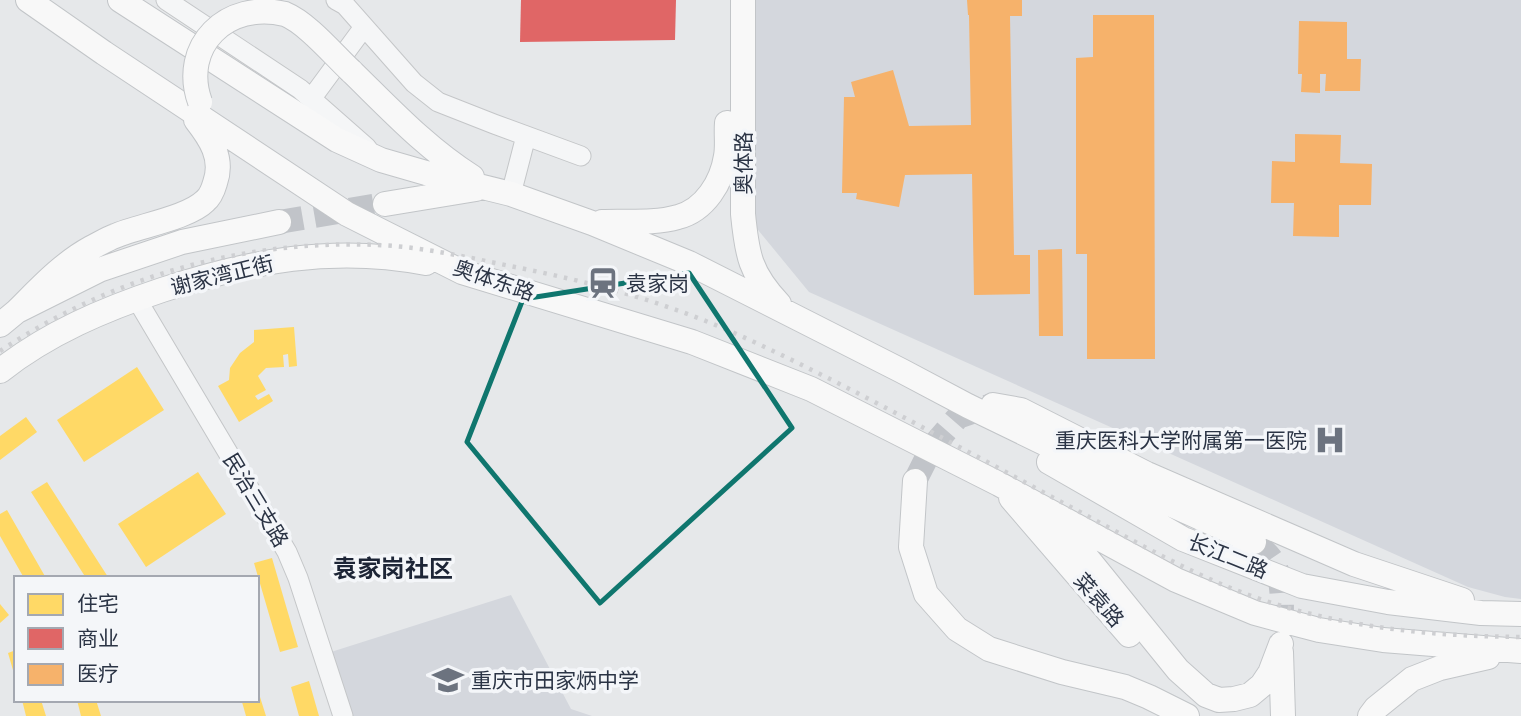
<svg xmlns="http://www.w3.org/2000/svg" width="1521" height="716" viewBox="0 0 1521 716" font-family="Cabin,'Noto Sans SC',sans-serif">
<rect width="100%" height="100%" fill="#e6e8ea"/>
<path fill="#d4d7dd" d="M755,0H1521V599L1505,597L1468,587L809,292L754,225Z
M511,595L571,709L592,716H352L331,652Z"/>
<path fill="#ffd966" d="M294,327L297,366L289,367L288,354L283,355L284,367L266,368L258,376L266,390L255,396L258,400L269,394L273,401L239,422L218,386L229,380L230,368L240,353L254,342V330Z
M137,367L164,410L84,462L57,420Z
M26,417L37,432L0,460V436Z
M198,472L226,514L146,567L118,524Z
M47,482L108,577L106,578H86L31,492Z
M7,510L46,578H24L0,536V514Z
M272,558L298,647L280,652L254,563Z
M0,604L9,615L0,623Z
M16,650V677H15L8,653Z
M309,681L319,716H299L291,687Z
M260,697L266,716H246L242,702L257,700V698Z
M22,700H41L46,716H26Z
M77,700H96L101,716H81Z"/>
<path fill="#e06666" d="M521,0H676L675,40L520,42Z"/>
<path fill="#f6b26b" d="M967,0H1022V16H1010L1014,255H1030V294L974,295L972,174L905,175L899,207L856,199L857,193H842L844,97H855L851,82L893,70L909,126L971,125L969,15H968Z
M1093,15H1154L1155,359H1087V254H1076V58L1093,57Z
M1299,21L1347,22V59H1361L1360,91H1325L1326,74H1320V93L1301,92L1302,74H1298Z
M1295,134L1341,135L1340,163L1372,164L1371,205H1339V237L1293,236L1294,203H1271L1272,161L1295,162Z
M1062,249L1063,336H1039L1038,250Z"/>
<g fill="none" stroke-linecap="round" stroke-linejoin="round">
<path stroke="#c1c4c9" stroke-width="24" stroke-dasharray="24 12" stroke-linecap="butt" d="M279,222L385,204
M915,481L932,447L958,417L992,405
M1254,542C1261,548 1269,554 1273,562C1286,584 1281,616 1281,640"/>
<defs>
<path id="minor" d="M166,0L300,89L367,148
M336,0L345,5L414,83L438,102L494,124L581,156
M311,99L364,27
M511,194L526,136
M136,298L287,552L298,578L343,716"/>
<path id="major" d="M28,0L104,53L347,214L462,272L692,342L811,389L999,484L1176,580L1255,613L1319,630L1383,640L1521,651
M120,0L337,140L381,160L426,173L511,194L592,223L689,263L902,371L968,406L1172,505L1254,542
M743,0V214C747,255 750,273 779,304
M351,71C390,109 426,148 472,177
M385,204L476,189
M602,222C627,221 654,224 678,217C705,210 722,182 726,156C728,146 726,134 727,123
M17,311C40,288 62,264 91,248C99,244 107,239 115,236C138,226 188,218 205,201C210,197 213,190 215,183C224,158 210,138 196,120
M0,325L17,311L99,270L182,242L279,222
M0,371C48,333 105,309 162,290C250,261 333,245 426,263
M993,405L1021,410L1147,474L1354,564L1462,600
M1049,462L1183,539L1302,586L1388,602L1481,613L1521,614
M915,481L911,547L926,594L957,629L989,649L1062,672L1125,687L1149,697L1187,716
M1011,498L1129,635
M1058,522L1178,670L1206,695L1219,700L1234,699L1250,695L1262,685L1270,673L1281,644
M1281,652L1283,716
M1370,716L1376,708L1412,679L1440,668L1488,657"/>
</defs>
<use href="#minor" stroke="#c4c6c8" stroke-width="21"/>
<use href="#major" stroke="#c2c5c8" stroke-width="26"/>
<use href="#minor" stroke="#f5f6f7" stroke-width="19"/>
<use href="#major" stroke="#f8f8f8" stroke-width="24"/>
<path stroke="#cecfd2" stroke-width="4.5" stroke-dasharray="3.5 7" stroke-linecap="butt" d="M0,351C111,277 245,239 378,245C425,247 470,258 515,267C565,277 616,289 665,306C716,323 766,347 814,371C904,416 992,465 1080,512C1130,539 1181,568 1233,589C1325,626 1423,636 1521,637"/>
<defs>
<path id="major-bridge" d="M200,102C180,46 227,0 285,14C307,23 333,54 351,71"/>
</defs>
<use href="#major-bridge" stroke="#c2c5c8" stroke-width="26" stroke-linecap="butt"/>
<use href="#major-bridge" stroke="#f8f8f8" stroke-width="24"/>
</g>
<path fill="none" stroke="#0f766e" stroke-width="5" stroke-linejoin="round" d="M689,273L792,428L600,603L467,442L523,299Z"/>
<defs>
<symbol id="station-bare" viewBox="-9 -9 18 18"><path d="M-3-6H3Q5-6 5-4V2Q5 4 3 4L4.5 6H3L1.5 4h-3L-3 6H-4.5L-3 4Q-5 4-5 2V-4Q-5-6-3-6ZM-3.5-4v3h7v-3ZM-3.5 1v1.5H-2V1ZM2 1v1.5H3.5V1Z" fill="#6c737f" stroke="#f4f6f9" stroke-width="2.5" paint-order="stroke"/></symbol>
<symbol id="hospital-bare" viewBox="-9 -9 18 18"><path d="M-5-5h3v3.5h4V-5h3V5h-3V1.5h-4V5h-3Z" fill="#6c737f" stroke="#f4f6f9" stroke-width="2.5" paint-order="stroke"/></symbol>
<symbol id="school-bare" viewBox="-9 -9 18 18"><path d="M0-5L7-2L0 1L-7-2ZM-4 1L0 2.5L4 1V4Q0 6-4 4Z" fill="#6c737f" stroke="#f4f6f9" stroke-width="2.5" paint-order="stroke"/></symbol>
</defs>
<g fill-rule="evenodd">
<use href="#station-bare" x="581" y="261" width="44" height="44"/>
<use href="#hospital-bare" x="1308" y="418" width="44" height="44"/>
<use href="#school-bare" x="426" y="658" width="44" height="44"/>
</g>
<g text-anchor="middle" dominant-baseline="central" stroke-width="7" stroke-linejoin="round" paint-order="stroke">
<g font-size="21" fill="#2b3445" stroke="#f4f6f9">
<text transform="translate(743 163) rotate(-90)">奥体路</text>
<text transform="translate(222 275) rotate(-14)">谢家湾正街</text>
<text transform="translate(494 280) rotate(19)">奥体东路</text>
<text transform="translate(256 500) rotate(59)">民治三支路</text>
<text transform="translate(1228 556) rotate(22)">长江二路</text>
<text transform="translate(1099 600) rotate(49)">菜袁路</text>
</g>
<g font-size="21" fill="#2b3445" stroke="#f4f6f9" text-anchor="start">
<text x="626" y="283">袁家岗</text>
<text x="1307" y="440" text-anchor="end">重庆医科大学附属第一医院</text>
<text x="471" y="680">重庆市田家炳中学</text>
</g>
<g font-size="24" font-weight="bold" fill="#1d2536" stroke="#f4f6f9">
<text x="393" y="568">袁家岗社区</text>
</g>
</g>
<rect x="14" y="576" width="245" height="126" fill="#f4f6f9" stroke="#a4a8b1" stroke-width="2"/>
<rect x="28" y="594" width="35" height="21" fill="#ffd966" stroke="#a4a8b1" stroke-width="2"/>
<text x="77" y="611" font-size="21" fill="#2b3445">住宅</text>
<rect x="28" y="628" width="35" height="21" fill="#e06666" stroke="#a4a8b1" stroke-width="2"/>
<text x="77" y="646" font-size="21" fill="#2b3445">商业</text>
<rect x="28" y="664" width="35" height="21" fill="#f6b26b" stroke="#a4a8b1" stroke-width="2"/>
<text x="77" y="681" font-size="21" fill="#2b3445">医疗</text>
</svg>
